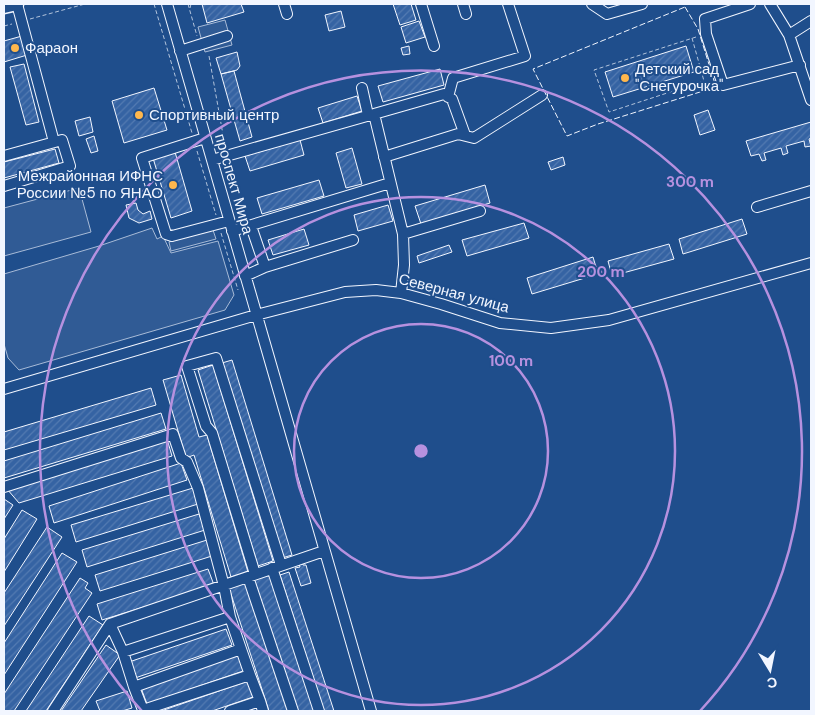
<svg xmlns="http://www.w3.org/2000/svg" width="815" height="715" viewBox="0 0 815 715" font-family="'DM Sans',sans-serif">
<defs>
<pattern id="building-hatch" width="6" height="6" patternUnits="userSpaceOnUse" patternTransform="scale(1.25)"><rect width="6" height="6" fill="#3563a3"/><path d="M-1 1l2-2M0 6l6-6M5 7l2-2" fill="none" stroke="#537ab1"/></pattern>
</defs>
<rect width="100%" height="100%" fill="#1f4e8c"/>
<path fill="#305b95" stroke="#a8bbd7" d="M225,20L232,45L205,52L198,27Z
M79,188L91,232L4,256V208Z
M152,228L157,239L163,236L171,253L218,241L234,295L225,310L19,370L8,358L4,344V274L99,246Z
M213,230L216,239L171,251L169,242Z"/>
<path fill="url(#building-hatch)" stroke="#f2f6ff" d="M202,4H241L244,12L207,23Z
M393,4H411L416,20L400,25Z
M341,11L345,27L329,31L325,15Z
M419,21L425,37L406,43L401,27Z
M22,36L27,55L4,62V41Z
M409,46L410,54L403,55L401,48Z
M686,46L694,72L613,97L605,72Z
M237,52L240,66L237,70L221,74L216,58Z
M24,64L39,122L26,125L10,67Z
M440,69L444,85L383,102L378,86Z
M234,71L252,137L240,141L221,74Z
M154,88L167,130L124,143L112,101Z
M357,96L362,111L323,123L318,108Z
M708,110L715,130L700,135L694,115Z
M90,117L93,132L79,136L75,121Z
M811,122V138L809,139L811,146L805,147L804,141L786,146L788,153L783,155L781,148L764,153L766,160L762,161L759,154L751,156L746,141Z
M94,136L98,151L91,153L86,139Z
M300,140L304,155L250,171L245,156Z
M352,148L362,184L346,188L336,153Z
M55,149L59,163L4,178V162Z
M175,152L192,211L171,218L153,158Z
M563,157L565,165L551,170L548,162Z
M319,180L324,196L262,214L257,198Z
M485,185L490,203L421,224L415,206Z
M136,203L138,210L143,214L150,211L152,219L139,223L129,218L126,205Z
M388,205L393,221L358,231L354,215Z
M742,219L747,234L683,254L679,239Z
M524,223L529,238L467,256L462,240Z
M304,229L309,245L273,255L268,240Z
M669,244L674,259L612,276L608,261Z
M449,245L452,252L419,263L417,256Z
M593,257L598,274L532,294L527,278Z
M232,360L292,555L282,558L222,363Z
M213,365L273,561L258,566L198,370Z
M181,375L199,437L207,435L248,572L231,577L194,455L186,458L163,380Z
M151,388L156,405L4,450V432Z
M161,413L166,429L4,478V461Z
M167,439L172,456L19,503L7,489Z
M181,463L187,480L54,523L49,506Z
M193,488L198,504L76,542L71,525Z
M4,499L13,505L4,519Z
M22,510L37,519L4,572V539Z
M199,514L205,530L87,567L82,550Z
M47,527L62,537L4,626V593Z
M207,540L212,556L100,591L95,575Z
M62,553L77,562L4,675V643Z
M301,560L303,565H306L311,583L301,586L295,568L300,567L298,561Z
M208,569L214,585L102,620L97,604Z
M289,572L334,711H324L280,575Z
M269,574L315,711H297L254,579Z
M80,578L88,583L85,588L92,593L14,711H4V694Z
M246,583L288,711H269L229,588Z
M89,616L103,625L46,711H26Z
M226,629L232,645L135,678L129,662Z
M106,645L120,655L81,711H61Z
M238,655L243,671L147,704L141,688Z
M248,681L253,697L212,711H161Z
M127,691L132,708L122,711H100L96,701Z"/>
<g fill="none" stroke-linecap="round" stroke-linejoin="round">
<defs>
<path id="minor" d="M17,4L54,142
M167,4L371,711
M284,4L287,14
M421,4L434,46
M463,4L466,14
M592,4L607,14L642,4
M750,4L705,19L706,34L723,85L800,65
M770,4L789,35L811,100
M789,35L811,21
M180,51L227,36
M362,88L368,115
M448,97L453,78L525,56L508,4
M374,114L444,94L452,99L465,135
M205,138L142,158L166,234L172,236L229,221
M4,156L62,140L70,166L4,186
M384,157L458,134L474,138L542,95
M212,160L374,114L403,234L404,265L401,293
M757,207L811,191
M251,226L265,267
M232,231L390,183
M403,234L480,211
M245,276L265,267L353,240
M4,389L256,315L345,292L376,290L401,293L441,304L500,323L551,328L609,320L811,263
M4,487L173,434L181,458L187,462L198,488L224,586L230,617
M272,568L319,711
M255,574L212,433L206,426L187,366L216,358L281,565
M248,577L293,711
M241,649L250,675
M123,652L134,687
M260,701L263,711
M53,711L110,624
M230,711L260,701L250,675L143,710L134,687L241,649L230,617L123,652L110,624L324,551"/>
<path id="major" d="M4,7L17,4"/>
</defs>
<use href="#minor" stroke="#f2f6ff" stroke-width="12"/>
<use href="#major" stroke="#f2f6ff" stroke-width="15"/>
<path stroke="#b3c4dc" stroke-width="1" stroke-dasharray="4 2.5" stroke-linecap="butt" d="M154,4L192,133
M188,4L197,36
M190,8L191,4
M30,19L85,4
M4,26L12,24
M692,38L704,81L609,112L594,70L696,37
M209,56L225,146
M197,151L216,215
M221,233L238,290"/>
<use href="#minor" stroke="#1f4e8c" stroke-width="10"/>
<use href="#major" stroke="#1f4e8c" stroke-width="12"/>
<path stroke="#f2f6ff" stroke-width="1" stroke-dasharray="6 2.5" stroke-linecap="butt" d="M685,7L698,29L716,87L598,124L567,136L533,69Z"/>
</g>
<g fill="none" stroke="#b691df" stroke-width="2.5">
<circle cx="421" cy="451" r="127"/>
<circle cx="421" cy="451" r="254"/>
<path d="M142 711A381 381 0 1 1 700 711"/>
</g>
<g fill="#ffb74d" stroke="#1f4e8c" stroke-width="2">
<circle cx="15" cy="48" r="5"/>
<circle cx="625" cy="78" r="5"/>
<circle cx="139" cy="115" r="5"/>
<circle cx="173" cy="185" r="5"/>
</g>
<g text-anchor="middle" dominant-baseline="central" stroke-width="4" stroke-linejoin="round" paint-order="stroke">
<g font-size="15" fill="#f2f6ff" stroke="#1f4e8c" text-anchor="start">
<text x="25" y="48">Фараон</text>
<text x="635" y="69">Детский сад<tspan x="635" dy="17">"Снегурочка"</tspan></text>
<text x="149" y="115">Спортивный центр</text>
<text x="163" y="176" text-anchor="end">Межрайонная ИФНС<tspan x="163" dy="17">России №5 по ЯНАО</tspan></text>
</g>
<g font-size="15" fill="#f2f6ff" stroke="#1f4e8c">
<text transform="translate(234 184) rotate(74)">проспект Мира</text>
<text transform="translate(454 293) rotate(15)">Северная улица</text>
</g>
</g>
<circle cx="421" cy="451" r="8" fill="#b691df" stroke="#1f4e8c" stroke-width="2.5"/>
<g font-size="15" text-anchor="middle" font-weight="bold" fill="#b691df" stroke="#1f4e8c" stroke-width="4" stroke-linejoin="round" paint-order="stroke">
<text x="690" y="187">300 m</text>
<text x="601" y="277">200 m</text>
<text x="511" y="366">100 m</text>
</g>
<rect width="815" height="715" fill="none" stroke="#f2f6ff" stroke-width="10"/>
<g transform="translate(770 670) rotate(170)" stroke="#1f4e8c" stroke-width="4" paint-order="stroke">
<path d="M0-4L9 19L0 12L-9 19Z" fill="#f2f6ff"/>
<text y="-8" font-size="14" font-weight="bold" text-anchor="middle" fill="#f2f6ff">С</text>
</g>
</svg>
